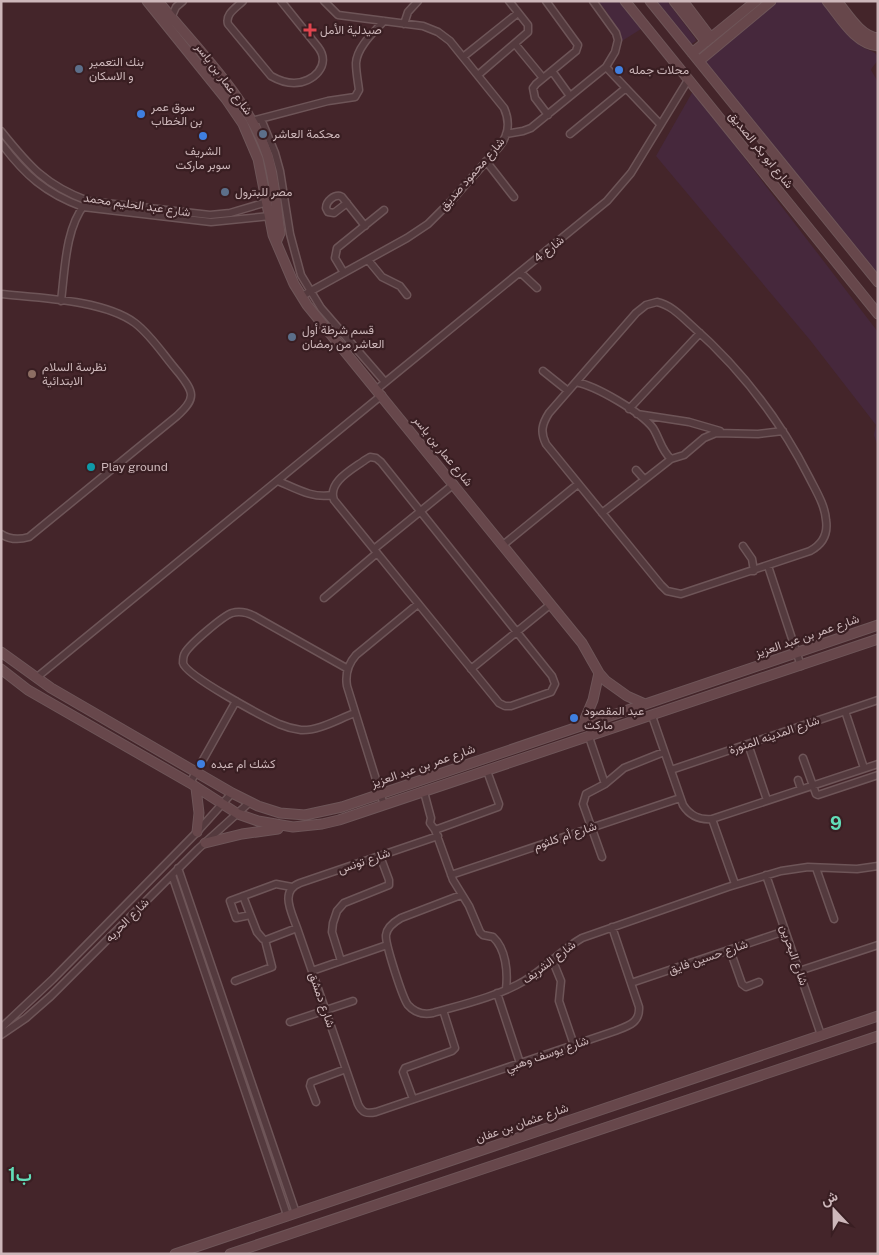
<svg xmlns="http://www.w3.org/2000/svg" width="879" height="1255" viewBox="0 0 879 1255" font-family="'Public Sans',Vazirmatn,sans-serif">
<rect width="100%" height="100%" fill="#44252a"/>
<path fill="#46283c" d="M598,1H620L641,29L622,41L606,11Z
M654,1H667L695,38L696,41L691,44L686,41Z
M775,1H822C834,17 846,34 861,46C866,50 876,51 878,57C879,62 873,65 871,70L878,82V276L705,61Z
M693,91L878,332V447L874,435L876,425L810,340L656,156Z"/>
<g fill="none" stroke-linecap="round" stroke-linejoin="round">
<defs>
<path id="street" d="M243,1C236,8 225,14 228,24L271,76C278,80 285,83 294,83C313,83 332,65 318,47L281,1
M546,1L578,45L576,51L536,84L533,88L535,98L548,115
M171,18L176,7L183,1
M404,24L408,12L418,1
M515,44L543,78
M463,57L518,13
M606,67L660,124
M552,71L570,96
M478,75L528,32V25L509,1
M261,119L275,153L280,171L290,234L301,275L321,308L385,382
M252,121L328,101L355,97L359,90C358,82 356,72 356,63C357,47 374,32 384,21
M1,131C29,166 45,185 88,201L210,215L230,213L267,202
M506,134L523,131L531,128L606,67L615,52L618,40L616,33L593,1
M570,134L626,88
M1,143C25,175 45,193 83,207L211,222L270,216
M486,161L514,197
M347,203L334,213L328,212L326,208C326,201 334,195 340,196L342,197L365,226
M368,260L382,277L400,286L407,295
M520,272L537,288
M344,273L335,258L337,248L384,210
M1,294C40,298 104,300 135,323C152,336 164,356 178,372C194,392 197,398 177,416L29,537C19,540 10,540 1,534
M302,296L407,238L428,224L452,200L499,147C509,135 510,121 504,108L450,41L438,32L423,26L338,15L324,1
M61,301C65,270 65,229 85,204
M657,302C671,305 681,316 691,325C740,368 780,420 809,477C816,491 825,505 826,520C828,533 823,544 810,551L681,594L667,591L661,585L546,444C540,432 542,424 549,413L636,313L646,305Z
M543,371L568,391
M576,382C596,386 641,412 653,428C660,439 661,450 671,459
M377,389L607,201L631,173L688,80
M629,409L700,333
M637,414L689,422L720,431
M370,457L376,458L381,462L552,676L555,684L551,692L511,706H505L499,703L334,500C327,482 353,469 365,460Z
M636,470L644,479
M278,481C295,488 313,499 332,495
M602,513L671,459L684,455L704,438L716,433L758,434L783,431
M503,545L578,484
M743,546L752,559L754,571
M374,549L454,484
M768,566L801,666
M324,598L377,553
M348,669L254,616C246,612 239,611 232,613C223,616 190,644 185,653C183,656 183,660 183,663C186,676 264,717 279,724C286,727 293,729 301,730C319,731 338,719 355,713
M471,669L551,604
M36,678L382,395
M845,711L864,768
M652,716L683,805C690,816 699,820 712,819L878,764
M589,737L605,784
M748,744L767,800
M803,758L816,794L818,795L878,775
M671,770L878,700
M798,780L801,789
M190,783L236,701
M424,792L431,818L430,823L435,830L453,880L469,906L480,932L483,935L493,937C506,949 508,972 506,989
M384,805L347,686C345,674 348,664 356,655L418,604
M712,819L735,884
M435,830L498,807L499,804L487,771
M438,836L300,883C279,891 292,913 297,928L358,1104C362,1113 367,1114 376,1112L615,1031C628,1026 640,1023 639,1007L612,927
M602,857L583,804L586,794L605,784L624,768L664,752
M178,868L296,1213
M816,868L834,919
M172,875L287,1215
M451,875L680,798
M766,875L821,1035
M461,895L401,918C394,922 387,927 386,935C385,944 403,999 408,1005C415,1013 423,1015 433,1013C461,1005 499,996 524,981C545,969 561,950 582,938L728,887L781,871L808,867L857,869L878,866
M243,896L257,932L263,939L266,940L297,928
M250,915L236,918L230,901L276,884L292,887
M730,950L742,984L746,987L759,982
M552,959L561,981L559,1001L574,1045
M341,961L332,932L333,923L337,911L344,903L389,885V880L380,856
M312,971L387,945
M799,971L878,945
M235,981L272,967L265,940
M631,983L785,931
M497,993L520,1063
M290,1022L353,1001
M1,1028L53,979L197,832L232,793
M1,1035L26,1018L51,996L198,849L250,802
M413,1099L403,1072L405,1068L452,1051L455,1048L443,1010
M316,1102L310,1086L311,1082L346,1069"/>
<path id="secondary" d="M147,1L226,99L243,124L258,159L273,235L294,284L307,305L582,643L599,673L606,681L627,696L645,704
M158,1C194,46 249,99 267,154C275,179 276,207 280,233L277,240
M625,1L878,314
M650,1L878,282
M674,1L706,42
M683,1L711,38
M827,1C841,18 855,44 878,46
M837,1C848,14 860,36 878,38
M692,53L756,1
M699,61L771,1
M1,652L51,688L232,793L258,806L280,813L305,815L342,807L878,625
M1,669L28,690L190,783L238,814L258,821L293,827L322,824L339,820L878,639
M582,726L593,700L599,673
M196,788L199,813L197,832
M205,843L242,834L278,829
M175,1254L878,1016
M230,1254L878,1036"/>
</defs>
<use href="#street" stroke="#6e5558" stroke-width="9"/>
<use href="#secondary" stroke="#6e5558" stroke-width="11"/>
<use href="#street" stroke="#543a3e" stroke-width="6"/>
<use href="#secondary" stroke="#67474b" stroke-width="9"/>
</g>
<path fill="#e0444e" stroke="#391e22" stroke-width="2" d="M307.5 22.5h5v5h5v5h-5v5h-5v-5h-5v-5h5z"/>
<g fill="#5c6f8a" stroke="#391e22" stroke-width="2">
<circle cx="79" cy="69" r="5"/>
<circle cx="263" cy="134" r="5"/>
<circle cx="225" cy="192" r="5"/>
<circle cx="292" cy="337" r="5"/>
</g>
<g fill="#3f7fe0" stroke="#391e22" stroke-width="2">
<circle cx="619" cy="70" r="5"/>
<circle cx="141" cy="114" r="5"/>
<circle cx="203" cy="136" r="5"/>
<circle cx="574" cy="718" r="5"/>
<circle cx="201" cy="764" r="5"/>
</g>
<circle fill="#8d6e63" stroke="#391e22" stroke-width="2" cx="32" cy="374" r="5"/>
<circle fill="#0f9aa8" stroke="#391e22" stroke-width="2" cx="91" cy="467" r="5"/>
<g text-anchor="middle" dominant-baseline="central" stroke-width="4.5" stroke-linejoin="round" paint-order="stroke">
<g font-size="12" fill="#cdb7ba" stroke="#391e22" text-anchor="start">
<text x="320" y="30">صيدلية الأمل</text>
<text x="89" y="62">بنك التعمير<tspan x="89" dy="14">و الاسكان</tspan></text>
<text x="629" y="70">محلات جمله</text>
<text x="151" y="107">سوق عمر<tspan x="151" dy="14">بن الخطاب</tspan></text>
<text x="273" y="134">محكمة العاشر</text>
<text x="203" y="151" text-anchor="middle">الشريف<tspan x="203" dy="14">سوبر ماركت</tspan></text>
<text x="235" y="192">مصر للبترول</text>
<text x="302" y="330">قسم شرطة أول<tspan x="302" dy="14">العاشر من رمضان</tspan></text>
<text x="42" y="367">نظرسة السلام<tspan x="42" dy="14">الابتدائية</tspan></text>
<text x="101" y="467">Play ground</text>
<text x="584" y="711">عبد المقصود<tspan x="584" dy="14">ماركت</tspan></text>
<text x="211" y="764">كشك ام عبده</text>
</g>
<g font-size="12" fill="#cdb7ba" stroke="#391e22">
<text transform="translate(224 79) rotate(53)">شارع عمار بن ياسر</text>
<text transform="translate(761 150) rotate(51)">شارع ابو بكر الصديق</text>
<text transform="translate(472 174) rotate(-49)">شارع محمود صديق</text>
<text transform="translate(137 205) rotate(8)">شارع عبد الحليم محمد</text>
<text transform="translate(549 249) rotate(-39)">شارع 4</text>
<text transform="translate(443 451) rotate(51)">شارع عمار بن ياسر</text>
<text transform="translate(807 636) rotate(-19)">شارع عمر بن عبد العزيز</text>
<text transform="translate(774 735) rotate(-19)">شارع المدينه المنورة</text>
<text transform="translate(423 766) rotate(-19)">شارع عمر بن عبد العزيز</text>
<text transform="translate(565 836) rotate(-19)">شارع أم كلثوم</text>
<text transform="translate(364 861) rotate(-19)">شارع تونس</text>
<text transform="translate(127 920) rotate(-45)">شارع الحريه</text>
<text transform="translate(794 955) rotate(71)">شارع البحرين</text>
<text transform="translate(708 957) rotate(-19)">شارع حسين فايق</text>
<text transform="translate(549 962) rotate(-37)">شارع الشريف</text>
<text transform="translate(322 1000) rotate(71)">شارع دمشق</text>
<text transform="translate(547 1054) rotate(-19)">شارع يوسف وهبي</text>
<text transform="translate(522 1123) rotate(-19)">شارع عثمان بن عفان</text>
</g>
<g font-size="18" font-weight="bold" fill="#62ddb8" stroke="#391e22">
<text x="836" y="823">9</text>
<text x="20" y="1174">ب1</text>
</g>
</g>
<rect width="879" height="1255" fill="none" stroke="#cdb7ba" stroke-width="5"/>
<g transform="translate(834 1210) rotate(338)" stroke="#391e22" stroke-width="4" paint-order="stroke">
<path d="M0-4L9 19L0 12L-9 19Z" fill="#cdb7ba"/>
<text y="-8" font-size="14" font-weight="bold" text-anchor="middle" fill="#cdb7ba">ش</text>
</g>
</svg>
